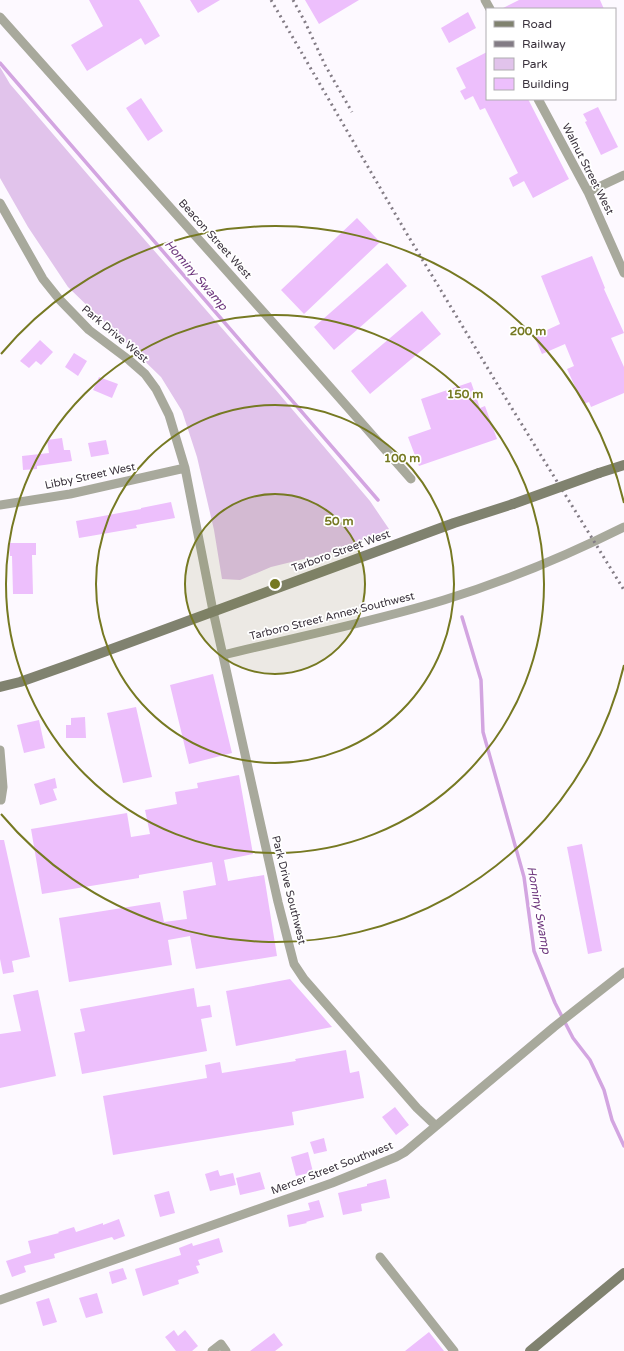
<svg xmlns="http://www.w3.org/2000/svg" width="624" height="1351" viewBox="0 0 624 1351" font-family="'Varela Round',sans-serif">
<rect width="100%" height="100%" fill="#fdf9ff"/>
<path fill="#e1c3eb" d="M0,67L10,84L89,176L275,389L370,501L389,529L340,550L271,567L240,580L222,579L214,530L197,457L182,411L161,377L68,287L28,227L0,178Z"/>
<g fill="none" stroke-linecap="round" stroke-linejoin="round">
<path stroke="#d3a5e1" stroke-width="3.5" d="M0,63L378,500
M462,617L481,680L483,732L524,877L534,951L555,1003L573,1038L590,1060L604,1090L612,1120L624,1146"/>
</g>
<path fill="#edbffc" d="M89,0H139L160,36L145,45L141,38L87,71L71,45L103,26Z
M190,0H220L198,13Z
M305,0H359L319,24Z
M519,0H600L604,9H501Z
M468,12L476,28L449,43L441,28Z
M487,52V99H528L569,179L533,198L524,181L513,187L509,178L518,173L485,108L480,110L473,96L465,100L460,91L466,88L456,68Z
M141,98L163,131L148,141L126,108Z
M598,107L618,147L601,155L585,122L587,121L583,114Z
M357,218L380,242L304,314L281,290Z
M592,256L605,288L604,289L624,333L611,338L624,367V393L591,407L589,402L583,404L567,369L574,366L565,344L542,354L534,336L560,324L541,276Z
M387,263L407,286L334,350L314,327Z
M422,311L441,334L370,394L351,371Z
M40,340L53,352L41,365L36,361L29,368L20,361Z
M74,353L87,361L78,376L65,367Z
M99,377L118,384L112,398L93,390Z
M471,382L480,408L485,406L497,439L419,466L408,437L431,429L421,399Z
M62,438L64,450H70L72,461L37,466V469L23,470L22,456L49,453L47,440Z
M106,440L109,454L91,457L88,443Z
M171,502L175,518L136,525L137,528L79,538L76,521L141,509V508Z
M9,543H36V555H32L33,594H13L12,556H10Z
M213,674L232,753L189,764L170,685Z
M136,707L152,777L123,783L107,713Z
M85,717L86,738H66V725H71V718Z
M39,720L45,748L24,753L17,725Z
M239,775L253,854L224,860L228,881L264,875L277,956L196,969L190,936L168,940L172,965L69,982L59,918L160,902L164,922L187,919L183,891L216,885L212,862L139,875V878L42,894L31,829L127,813L131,837L150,834L145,810L177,804L175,792L198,788L197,783Z
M55,778L57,788L53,789L57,800L40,805L34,784Z
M0,840H4L30,957L12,961L14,972L3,974L0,959Z
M582,844L602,951L588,954L567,847Z
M290,979L332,1027L236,1046L226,991Z
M194,988L197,1007L210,1005L212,1017L201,1019L207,1051L82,1074L74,1033L85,1031L80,1009Z
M38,990L56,1076L0,1088V1034L21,1031L13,995Z
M346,1050L350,1073L359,1071L364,1098L292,1112L294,1125L113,1155L103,1096L207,1078L205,1065L220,1062L222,1073L296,1061L295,1059Z
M395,1107L409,1125L396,1135L382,1117Z
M324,1138L327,1151L314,1154L310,1142Z
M308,1152L313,1172L296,1176L291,1157Z
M218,1170L220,1176L233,1173L236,1185L210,1191L205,1174Z
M260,1172L265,1189L240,1195L236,1178Z
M386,1179L390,1198L361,1204L362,1211L343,1215L338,1193L367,1186V1184Z
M169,1191L175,1213L160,1217L154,1195Z
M319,1200L324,1217L306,1222L307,1223L289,1227L287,1215L310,1210L308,1203Z
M119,1219L125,1236L114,1240L112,1237L54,1254L55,1258L24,1266L26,1272L12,1277L6,1261L31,1253L28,1241L59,1233L58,1232L74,1227L76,1232L103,1223V1225Z
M219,1238L223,1252L198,1260L200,1265L196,1266L199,1273L178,1280L179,1284L143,1296L135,1269L181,1255L179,1248L192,1243L193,1246Z
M123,1268L127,1279L112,1284L109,1272Z
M97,1293L103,1313L86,1318L79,1298Z
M49,1298L57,1322L43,1326L36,1302Z
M174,1330L178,1336L185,1330L198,1346L192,1351H176L165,1337Z
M429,1332L444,1351H405Z
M274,1333L283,1345L275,1351H250Z"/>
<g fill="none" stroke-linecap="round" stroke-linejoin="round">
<path stroke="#a8a99c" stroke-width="9" d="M485,0L490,9
M0,17L284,335L411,479
M538,99L588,192L624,273
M588,192L624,175
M0,203L43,279L59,299L89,330L129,360L145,374L156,389L169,415L185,468L213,611L278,902L294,964L304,979L417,1108L436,1126
M0,505L70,494L185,468
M223,655C297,637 372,622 444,600C506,581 566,556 624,527
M0,750L3,787L1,800
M380,1257L454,1351
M0,1300L332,1183L396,1157L405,1152L554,1027L624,972
M212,1351L221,1344L226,1351"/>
<path stroke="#80826f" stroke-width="10" d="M599,473L624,465
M0,687L20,682L71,664L454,523L513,504
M530,1351L624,1273"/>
<path stroke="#837c85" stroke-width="3" stroke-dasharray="2 4" stroke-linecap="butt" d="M271,0L404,229L508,402L624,590
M293,0L305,22L325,65L352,112"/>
<path stroke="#80826f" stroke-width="10" d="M513,504L599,473"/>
</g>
<circle cx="275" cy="584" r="90" fill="#767922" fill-opacity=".12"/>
<g fill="none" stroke="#767922" stroke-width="2">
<circle cx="275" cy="584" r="90"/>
<circle cx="275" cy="584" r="179"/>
<circle cx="275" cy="584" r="269"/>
<path d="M624 665A358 358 0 0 1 1 814M1 354A358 358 0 0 1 624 503"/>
</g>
<g text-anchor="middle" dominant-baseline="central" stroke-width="3.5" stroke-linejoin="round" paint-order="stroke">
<g font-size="11" fill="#3a323d" stroke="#fff">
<text transform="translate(588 169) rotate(63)">Walnut Street West</text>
<text transform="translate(215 239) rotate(48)">Beacon Street West</text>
<text transform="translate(115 334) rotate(40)">Park Drive West</text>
<text transform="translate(90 476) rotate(-12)">Libby Street West</text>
<text transform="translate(341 551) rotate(-20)">Tarboro Street West</text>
<text transform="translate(332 616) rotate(-14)">Tarboro Street Annex Southwest</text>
<text transform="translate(289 890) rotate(76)">Park Drive Southwest</text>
<text transform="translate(332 1168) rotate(-21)">Mercer Street Southwest</text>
</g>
<g font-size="12" font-style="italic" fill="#6e377e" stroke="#fff">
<text transform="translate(196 275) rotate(49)">Hominy Swamp</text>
<text transform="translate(539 910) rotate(80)">Hominy Swamp</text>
</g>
</g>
<circle cx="275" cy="584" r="6" fill="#767922" stroke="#fff" stroke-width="2"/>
<g font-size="12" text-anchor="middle" font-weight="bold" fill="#767922" stroke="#fff" stroke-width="3.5" stroke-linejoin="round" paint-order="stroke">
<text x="528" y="335">200 m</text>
<text x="465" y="398">150 m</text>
<text x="402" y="462">100 m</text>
<text x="339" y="525">50 m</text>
</g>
<rect x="486" y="8" width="130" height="92" fill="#ffffff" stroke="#b0adb1"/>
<rect x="494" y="21" width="20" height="6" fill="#80826f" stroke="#b0adb1"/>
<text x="522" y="28" font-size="12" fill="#3a323d">Road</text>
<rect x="494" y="41" width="20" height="6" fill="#837c85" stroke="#b0adb1"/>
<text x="522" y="48" font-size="12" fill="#3a323d">Railway</text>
<rect x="494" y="58" width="20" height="12" fill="#e1c3eb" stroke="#b0adb1"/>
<text x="522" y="68" font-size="12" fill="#3a323d">Park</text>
<rect x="494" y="78" width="20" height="12" fill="#edbffc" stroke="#b0adb1"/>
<text x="522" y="88" font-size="12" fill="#3a323d">Building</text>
</svg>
